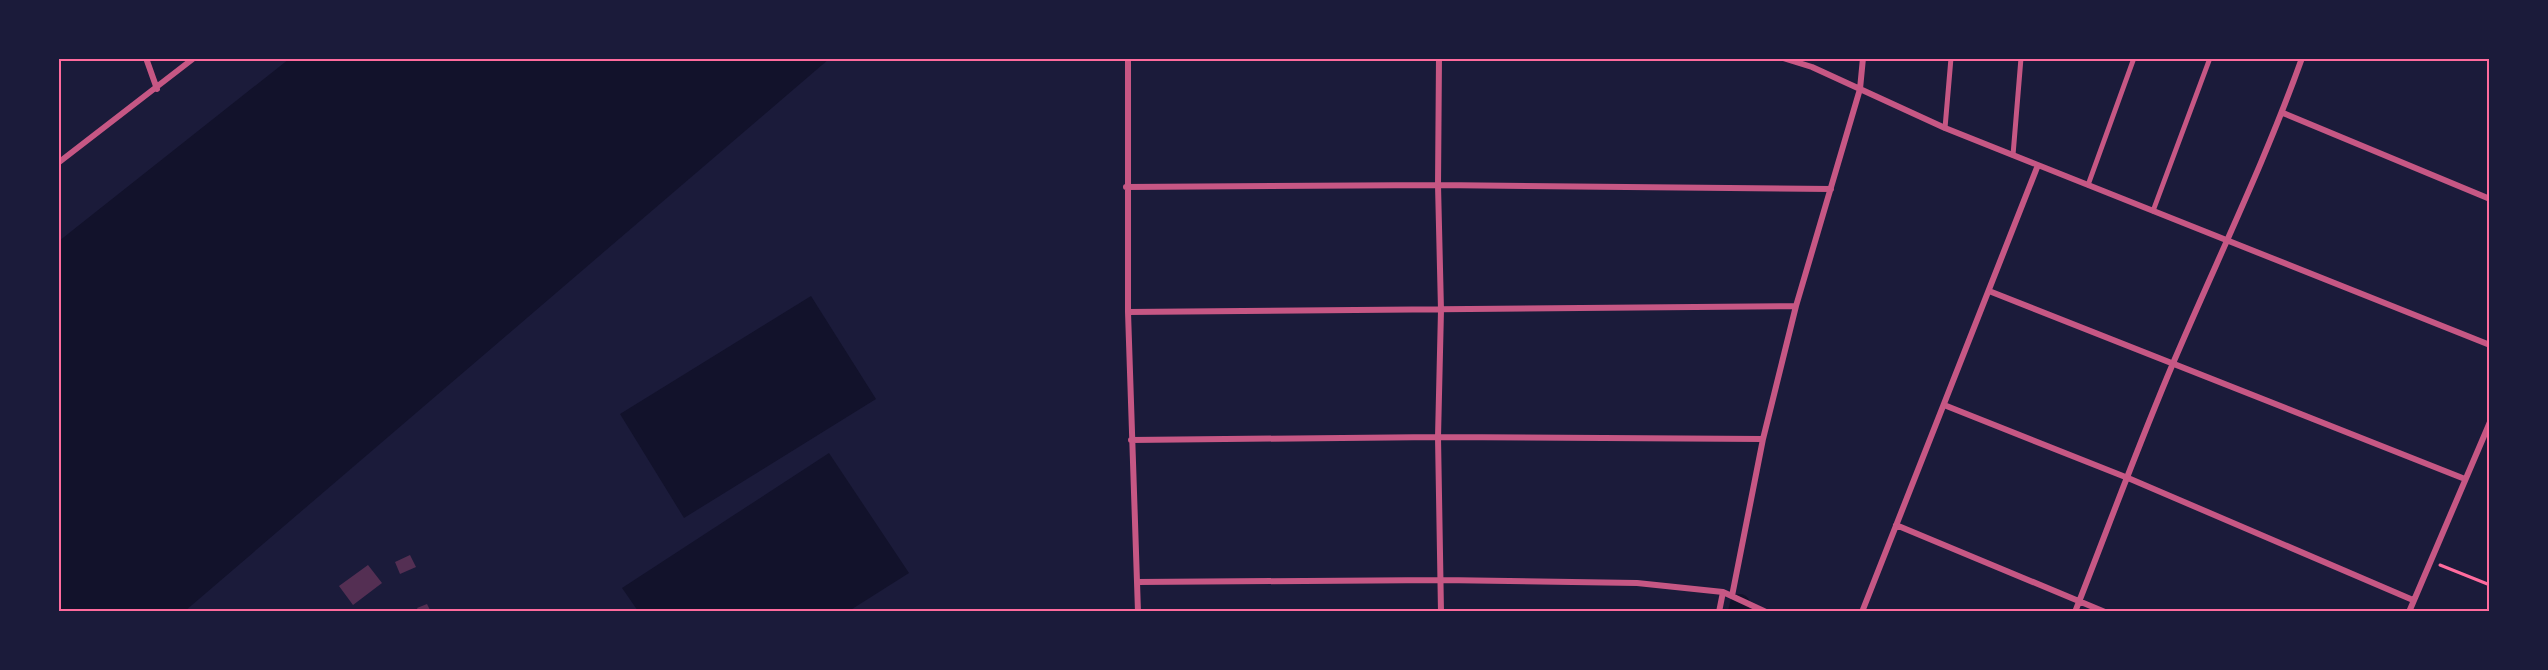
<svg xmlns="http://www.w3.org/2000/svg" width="2548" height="670" viewBox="0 0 2548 670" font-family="'Exo 2',sans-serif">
<rect width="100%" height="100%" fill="#1b1b3a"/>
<path fill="#12122b" d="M289,59H829L185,611H59V241Z
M811,296L876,399L684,518L620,414Z
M829,453L909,573L849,611H638L622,588Z"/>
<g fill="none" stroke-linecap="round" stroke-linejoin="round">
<path stroke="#12122b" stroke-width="20" d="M1738,612L1740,604"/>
</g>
<path fill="#542f53" d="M410,555L416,567L400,574L395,562Z
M368,565L382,583L353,605L339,586Z
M427,604L431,612H419L417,608Z"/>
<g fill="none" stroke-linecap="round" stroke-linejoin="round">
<path stroke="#ff6b9d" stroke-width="3" d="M2440,565L2490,585"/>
<path stroke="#c65784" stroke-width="5" d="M1945,128L1951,58
M2013,155L2021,58
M2088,185L2134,58
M2153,211L2210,58"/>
<path stroke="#c65784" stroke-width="6" d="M146,58L157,89
M1128,58V312L1138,612
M1439,58L1438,185L1441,310L1438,437L1441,612
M1783,58L1812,67L1945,128L2490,345
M2283,113L2490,199
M58,163L194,58
M1126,187L1438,185L1831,189
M1989,291L2465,479
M1128,312L1796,306
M1944,405L2128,478L2413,600
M1131,440L1438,437L1763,439
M1896,525L2105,612
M1137,582L1442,580L1637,583L1723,592L1766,612
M1732,596L1763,439L1796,306L1860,89L1863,58
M1719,612L1723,592
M1862,612L2038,165
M2075,612C2108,528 2139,443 2174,361C2217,260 2265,162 2302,58
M2409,612L2490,422"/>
</g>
<rect width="2548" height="670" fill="none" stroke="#1b1b3a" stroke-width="120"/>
<rect x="60" y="60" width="2428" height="550" fill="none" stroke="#ff6b9d" stroke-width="2"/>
</svg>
